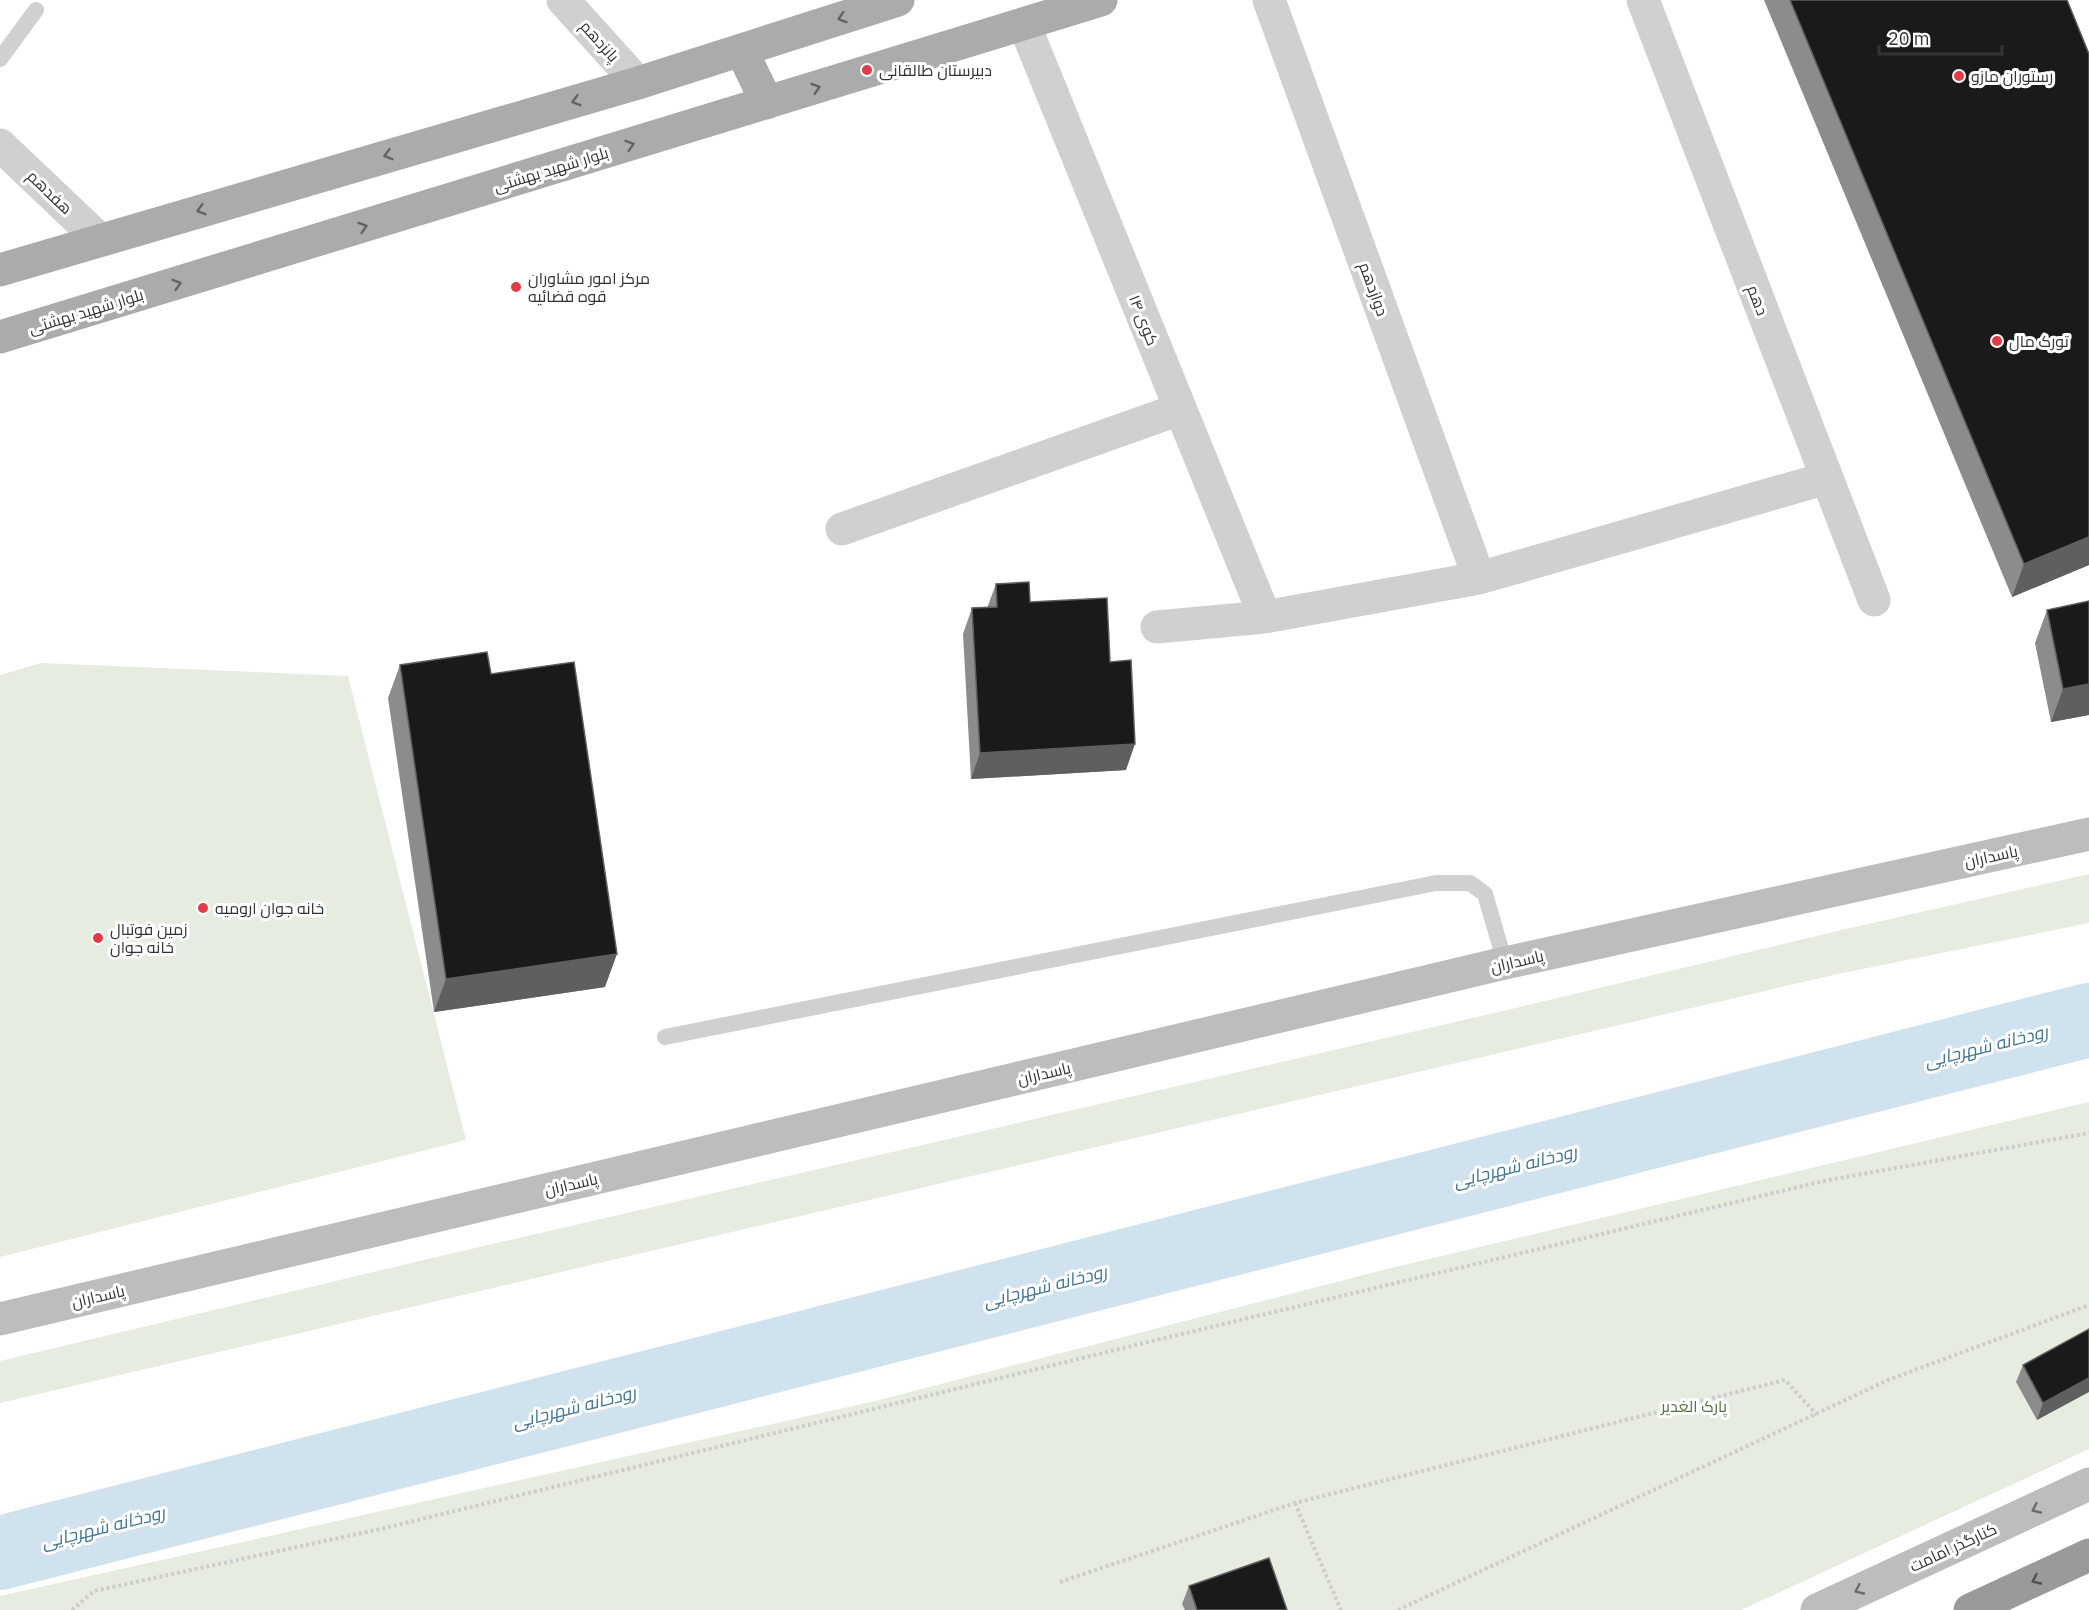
<svg xmlns="http://www.w3.org/2000/svg" width="2089" height="1610" viewBox="0 0 2089 1610" font-family="'IBM Plex Sans',Cairo,sans-serif">
<rect width="100%" height="100%" fill="#fff"/>
<path fill="#e6ecdf" d="M41,663L348,676L466,1140L0,1257V675Z
M2089,874V923L1833,975L0,1403V1361L428,1259L1516,1008L1846,929Z
M2089,1102V1449L1741,1610H0V1596L875,1401L1383,1270Z"/>
<g fill="none" stroke-linecap="round" stroke-linejoin="round">
<path stroke="#cfe2ee" stroke-width="74" d="M0,1553L2089,1020"/>
<path stroke="#cdcdcd" stroke-width="4" stroke-dasharray="3 3" stroke-linecap="butt" d="M1295,1503L1341,1610
M1060,1582L1295,1503L1785,1380L1817,1415
M72,1610L94,1591L385,1528L1144,1343L1824,1181L2089,1133
M1398,1610L1888,1380L2089,1305"/>
<path stroke="#d0d0d0" stroke-width="16" d="M0,59L36,10
M665,1037L1436,883H1470L1485,894L1505,963"/>
<path stroke="#d0d0d0" stroke-width="33" d="M563,0L638,83
M1269,0L1479,578
M1643,0L1874,600
M1024,24L1265,617
M0,145L99,239
M842,529L1180,409
M1157,627L1265,617L1479,578L1827,478"/>
<path stroke="#bdbdbd" stroke-width="33" d="M0,1319L1505,963L2089,834
M1817,1610L2089,1484"/>
<path stroke="#ababab" stroke-width="33" d="M742,51L767,103
M0,270L638,83L898,0
M0,337L1101,0"/>
<path stroke="#9a9a9a" stroke-width="33" d="M1970,1610L2089,1555"/>
</g>
<path fill="#8c8c8c" d="M1764,0H2067L2089,54V565L2012,597Z
M996,584L1030,602L1110,662L1126,770L971,779L963,634L972,608H987Z
M2089,601V715L2051,722L2035,643L2047,610Z
M400,665L605,987L434,1012L388,698Z
M2089,1329L2037,1420L2016,1382L2023,1365Z
M1189,1586L1287,1610H1185L1182,1604Z"/>
<path fill="#5f5f5f" d="M2089,537V565L2012,597L2024,564Z
M2089,684V715L2051,722L2063,689Z
M1135,744L1126,770L971,779L980,753Z
M617,954L605,987L434,1012L446,979Z
M2089,1378V1392L2037,1420L2043,1403Z"/>
<path fill="#1a1a1a" stroke="#5f5f5f" stroke-width="1.5" d="M1790,0H2067L2089,54V537L2024,564Z
M1029,582L1030,602L1107,598L1110,662L1131,660L1135,744L980,753L972,608L997,607L996,584Z
M2089,601V684L2063,689L2047,610Z
M487,652L491,674L574,662L617,954L446,979L400,665Z
M2089,1329V1378L2043,1403L2023,1365Z
M1269,1558L1287,1610H1197L1189,1586Z"/>
<defs><path id="oneway-chevron" d="M-2-3.5L2.5 0L-2 3.5" fill="none" stroke-width="1.6" stroke-linecap="round" stroke-linejoin="round" transform="scale(1.5)"/></defs>
<g stroke="#636363">
<use href="#oneway-chevron" transform="translate(842 18) rotate(162)"/>
<use href="#oneway-chevron" transform="translate(816 88) rotate(-17)"/>
<use href="#oneway-chevron" transform="translate(576 101) rotate(164)"/>
<use href="#oneway-chevron" transform="translate(630 145) rotate(-17)"/>
<use href="#oneway-chevron" transform="translate(388 155) rotate(164)"/>
<use href="#oneway-chevron" transform="translate(201 210) rotate(164)"/>
<use href="#oneway-chevron" transform="translate(363 227) rotate(-17)"/>
<use href="#oneway-chevron" transform="translate(177 284) rotate(-17)"/>
</g>
<g stroke="#6a6a6a">
<use href="#oneway-chevron" transform="translate(2036 1509) rotate(155)"/>
<use href="#oneway-chevron" transform="translate(1859 1590) rotate(155)"/>
</g>
<use stroke="#525252" href="#oneway-chevron" transform="translate(2036 1580) rotate(155)"/>
<g fill="#e63946" stroke="#fff" stroke-width="2">
<circle cx="867" cy="70" r="6"/>
<circle cx="1959" cy="76" r="6"/>
<circle cx="516" cy="287" r="6"/>
<circle cx="1997" cy="341" r="6"/>
<circle cx="203" cy="908" r="6"/>
<circle cx="98" cy="938" r="6"/>
</g>
<g text-anchor="middle" dominant-baseline="central" stroke-width="6" stroke-linejoin="round" paint-order="stroke">
<g font-size="16" fill="#333" stroke="#fff">
<text transform="translate(600 41) rotate(48)">پانزدهم</text>
<text transform="translate(551 169) rotate(-17)">بلوار شهید بهشتی</text>
<text transform="translate(50 192) rotate(44)">هفدهم</text>
<text transform="translate(1374 289) rotate(70)">دوازدهم</text>
<text transform="translate(1758 300) rotate(69)">دهم</text>
<text transform="translate(86 311) rotate(-17)">بلوار شهید بهشتی</text>
<text transform="translate(1144 320) rotate(68)">کوی ۱۴</text>
<text transform="translate(1991 856) rotate(-12)">پاسداران</text>
<text transform="translate(1517 961) rotate(-13)">پاسداران</text>
<text transform="translate(1044 1073) rotate(-13)">پاسداران</text>
<text transform="translate(571 1184) rotate(-13)">پاسداران</text>
<text transform="translate(98 1296) rotate(-13)">پاسداران</text>
<text transform="translate(1953 1547) rotate(-25)">کنارگذر امامت</text>
</g>
<g font-size="16" fill="#333" stroke="#fff" text-anchor="start">
<text x="879" y="70">دبیرستان طالقانی</text>
<text x="1971" y="76">رستوران مازو</text>
<text x="528" y="278">مرکز امور مشاوران<tspan x="528" dy="18">قوه قضائیه</tspan></text>
<text x="2009" y="341">تورک مال</text>
<text x="215" y="908">خانه جوان ارومیه</text>
<text x="110" y="929">زمین فوتبال<tspan x="110" dy="18">خانه جوان</tspan></text>
</g>
<g font-size="16" fill="#56703f" stroke="#fff">
<text x="1694" y="1406">پارک الغدیر</text>
</g>
<g font-size="18" font-style="italic" fill="#3f7597" stroke="#fff">
<text transform="translate(1986 1046) rotate(-14)">رودخانه شهرچایی</text>
<text transform="translate(1515 1166) rotate(-14)">رودخانه شهرچایی</text>
<text transform="translate(1045 1286) rotate(-14)">رودخانه شهرچایی</text>
<text transform="translate(574 1407) rotate(-14)">رودخانه شهرچایی</text>
<text transform="translate(103 1527) rotate(-14)">رودخانه شهرچایی</text>
</g>
</g>
<path d="M1879 45v9h123v-9" fill="none" stroke="#333333" stroke-width="3"/>
<text x="1888" y="45" font-size="18" fill="#333333" stroke="#ffffff" stroke-width="4.5" paint-order="stroke">20 m</text>
</svg>
